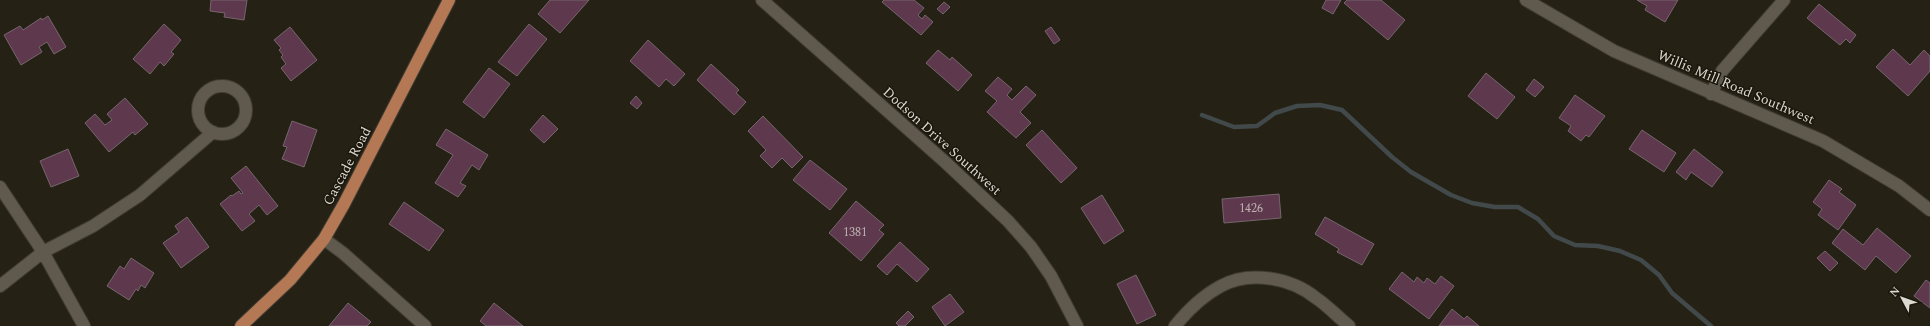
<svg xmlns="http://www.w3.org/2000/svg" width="1930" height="326" viewBox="0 0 1930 326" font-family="Spectral,serif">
<rect width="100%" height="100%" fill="#262115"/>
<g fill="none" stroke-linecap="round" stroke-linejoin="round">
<path stroke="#42494a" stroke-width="4.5" d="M1202,115L1234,127L1257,126L1275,113L1297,106L1320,105L1342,110L1392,157L1411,172L1451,195L1472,203L1495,207H1518L1538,219L1554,236L1575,245L1598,246L1620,251L1641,260L1659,275L1672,293L1711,326"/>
</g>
<path fill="#5e384c" stroke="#75666d" d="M211,0H247L244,20L224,17L225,13L210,11Z
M550,0H589L560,33L538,14Z
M884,0H914L924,8L918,15L922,19L925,15L933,22L921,35L882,2Z
M1326,0H1341L1333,14L1322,8Z
M1347,0H1381L1405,20L1388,40L1344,3Z
M1637,0H1678L1665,22L1645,10L1647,6Z
M944,2L950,7L943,14L937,9Z
M1819,4L1856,35L1850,43L1846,39L1840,45L1807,18Z
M48,16L66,47L54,54L47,42L39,47L42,52L21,65L4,35L20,26L23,30L41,18L42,20Z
M164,24L181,40L171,52L174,54L164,66L160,62L150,74L133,59Z
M529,24L547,39L517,76L498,62Z
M290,27L317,60L291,81L281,68L286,64L281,57L283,55L279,50L281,48L274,40Z
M1051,27L1060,40L1054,44L1045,31Z
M648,40L685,74L674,86L666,79L659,87L630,61Z
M1893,49L1910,65L1924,50L1930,56V71L1908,96L1876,67Z
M938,50L950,60L952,57L972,75L958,91L926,63Z
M711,64L739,90L736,93L746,102L734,115L697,80Z
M489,68L510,84L484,118L463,102Z
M1486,73L1515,97L1497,119L1468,96Z
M998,77L1012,89L1007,95L1012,100L1026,86L1036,95L1020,112L1031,123L1016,138L987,112L997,101L985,91Z
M1534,79L1544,87L1535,97L1526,90Z
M1575,95L1605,116L1589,137L1586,135L1581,141L1568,131L1571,126L1559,118Z
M636,96L642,103L637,109L630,103Z
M125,98L148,124L135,135L133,132L109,152L85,123L95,114L105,125L112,120L107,114Z
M543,115L558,129L544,143L530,130Z
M763,116L803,157L792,168L782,158L772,168L760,156L766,150L748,131Z
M292,121L317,130L304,167L282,159L287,147L283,146Z
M446,129L488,155L479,170L472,165L460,183L466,186L458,197L435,183L453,155L436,145Z
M1042,130L1077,168L1061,183L1026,145Z
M1642,130L1676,153L1664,172L1629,149Z
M68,149L79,176L51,187L40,161Z
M1694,149L1723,172L1712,187L1691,172L1686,180L1676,172Z
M810,160L847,189L830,210L793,180Z
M246,166L278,206L267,215L259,205L249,214L255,221L242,231L220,204L231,195L232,196L239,191L241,194L243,193L231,178Z
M1829,180L1842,189L1839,192L1856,205L1838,230L1818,215L1822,209L1813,202Z
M1279,194L1281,218L1224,223L1222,199Z
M1102,195L1124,231L1104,244L1081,208Z
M856,201L884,225L879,230L884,234L861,261L829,233Z
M404,202L444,230L429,251L389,224Z
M187,217L209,247L181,268L163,243L179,232L175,226Z
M1325,217L1374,244L1362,265L1337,252L1339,249L1315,234Z
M1877,228L1911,256L1896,273L1876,256L1865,270L1832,243L1843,229L1863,245Z
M900,242L929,269L917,282L897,264L887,275L877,266Z
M1825,251L1838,263L1830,271L1817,258Z
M131,258L154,273L145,288L141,285L138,291L136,289L129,300L107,286L120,266L124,269Z
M1402,272L1414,282L1417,277L1424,283L1427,278L1435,284L1441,276L1454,286L1429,319L1389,289Z
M1136,275L1156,315L1137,324L1117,284Z
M1926,280L1930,283V308L1914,296Z
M950,294L964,312L945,326L932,307Z
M348,303L371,322L367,326H329Z
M494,303L523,326H486L480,321Z
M1452,309L1464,319L1467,316L1479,326H1439Z
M908,311L914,317L905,326H899L896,323Z"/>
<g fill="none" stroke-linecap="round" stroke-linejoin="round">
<defs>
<path id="minor" d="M762,0L944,161L1008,221L1031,247L1051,276L1077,326
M1526,0L1614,51L1823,141L1899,186L1930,210
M198 110a24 24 0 1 1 48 0a24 24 0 1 1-48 0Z
M1711,94L1722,71L1784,0
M0,187L43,252L84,326
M324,239L343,253L425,326
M0,286L43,252L93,226L140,195L213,132
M1175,326C1188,310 1202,296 1221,286C1250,270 1291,278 1316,298C1328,306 1338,317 1349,326"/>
<path id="major" d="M241,326L290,280L324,239L344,204L449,0"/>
</defs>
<use href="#minor" stroke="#403c34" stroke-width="14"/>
<use href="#major" stroke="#403c34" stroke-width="14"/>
<use href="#minor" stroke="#5f5a4d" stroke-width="12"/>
<use href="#major" stroke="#b57854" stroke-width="12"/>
</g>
<g text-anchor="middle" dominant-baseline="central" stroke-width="3" stroke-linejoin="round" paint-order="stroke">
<g font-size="12" fill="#bcb1b0">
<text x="1251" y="208">1426</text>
<text x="855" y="232">1381</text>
</g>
<g font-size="14" fill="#dcd9d1" stroke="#1c170c">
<text transform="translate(1736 87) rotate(23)">Willis Mill Road Southwest</text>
<text transform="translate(942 141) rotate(42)">Dodson Drive Southwest</text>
<text transform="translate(347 166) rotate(-62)">Cascade Road</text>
</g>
</g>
<g transform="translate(1902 298) rotate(311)" stroke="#1c170c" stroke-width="3" paint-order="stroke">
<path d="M0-3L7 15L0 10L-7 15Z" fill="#dcd9d1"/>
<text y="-6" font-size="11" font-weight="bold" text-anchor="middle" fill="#dcd9d1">N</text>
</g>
</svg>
